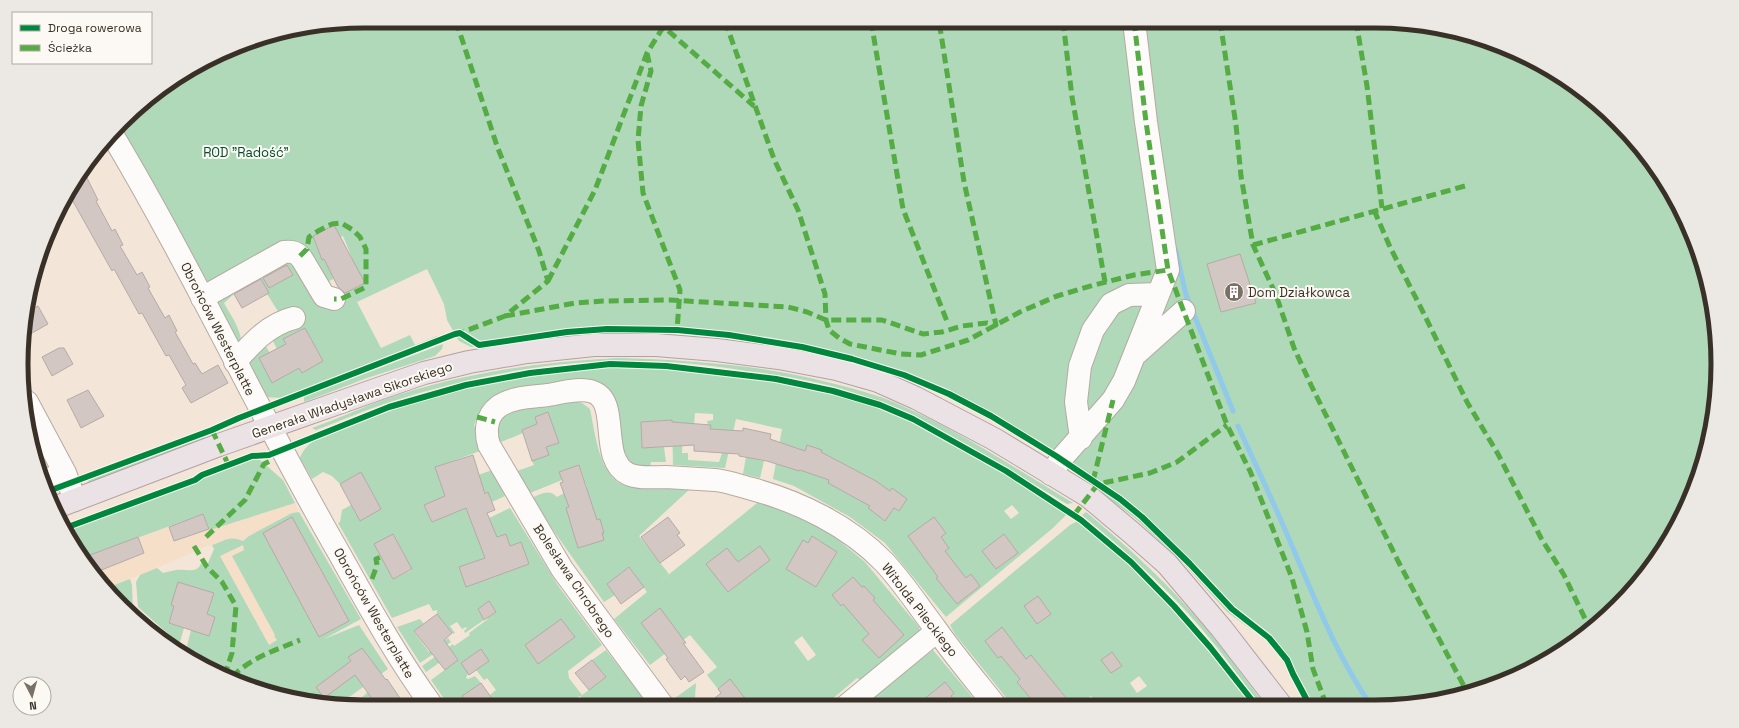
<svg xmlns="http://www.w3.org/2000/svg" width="1739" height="728" viewBox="0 0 1739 728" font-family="'Space Grotesk',sans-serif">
<rect width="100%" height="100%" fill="#f3e6d9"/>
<path fill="#f5dfc8" d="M295,503L299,512L292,513L249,536L242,541L245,555L290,628L272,651L214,545L207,546L148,572L109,587L82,558L203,514L210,530Z"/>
<path fill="#afd9b8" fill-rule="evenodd" d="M364,21H1375L1485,39L1546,67L1601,106L1647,155L1683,212L1706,275L1717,341L1715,409L1700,474L1660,555L1601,622L1526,672L1420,704H1311L1294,669L1271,638L1256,627L1252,630L1227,612L1183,563L1136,519L1099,491L1101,486C1052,453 1003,420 949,394C851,347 715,325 607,329C572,330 538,336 503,341C497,342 486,342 480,345C477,346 476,347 471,347L459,341L456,336L447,320L444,304L427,269L357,302L381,348L410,335L415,345L437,336L438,338L282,398L265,397L245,364L246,359L265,345L270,353L259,358L272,383L299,368L302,373L323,361L305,328L284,339L286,344L277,349L273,341C276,330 283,328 293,323L295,316H281L267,294L269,293L261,279L234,294L224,303C231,316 247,337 239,351L213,302L230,289L279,257C302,256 309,280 318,298L342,294L364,283L356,267L350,269L346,261L352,258L343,236L340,237L334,226L313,236L322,259H324L330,270L333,268L337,277L324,284L319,282L314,271L318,265L315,260L298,247H288L207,292L203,286L206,284L119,129L138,106L193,67L254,39Z
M443,344L442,349L435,356L367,378L304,402V397Z
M617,358C691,360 764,365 835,384C856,389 877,395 896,403C958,430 1015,468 1073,503L1067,504C1002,466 938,423 867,397C829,383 787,376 747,371C704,364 660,360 616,361C541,362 462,379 390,402C365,410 340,421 316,430L312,428C337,419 361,408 386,399C461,373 539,362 617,358Z
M610,364L666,366L776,379L833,391L880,405L913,419L1006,471L1070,511L1053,528L946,617L885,543L850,517L794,486L773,479L782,429L736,419L725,468L673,465L672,420L641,422L642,448L664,447L666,462H651L650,469L635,466L622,453L607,393L503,395L477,417L474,425L480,439L475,435L480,451L436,467L443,488L492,470L505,496L492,502L488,493L464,502L491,524L489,518L510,508L559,587L602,645L568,671L569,678L582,695L606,677L592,660L606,650L650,706H583L586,703L580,696L565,706L483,707L493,700L490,695L496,690L487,678L484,680L476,670L481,649L461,663L468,673L466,678L468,679L475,676L481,683L463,696L464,698L449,706L431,680L458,660L453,653L426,672L422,666L453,644L454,646L470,635L469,633L488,619L487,618L496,612L489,601L478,609L484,620L465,633L464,631L467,628L466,627L462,629L457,622L450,626L455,633L453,634L437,614V610L433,611L429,604L392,618L338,523L340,522L342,510L351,505L360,521L381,509L361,472L340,484L332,476L323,472L312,479L300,458C307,437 336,431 354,424C389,411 425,398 461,390C510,378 561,372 611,367ZM695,413L713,414V420L707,421L708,425H711L710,429L723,430L722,453L719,462L688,460V453H682L683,435L693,436ZM438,499L444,517L432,522L424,505ZM1012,505L1019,513L1011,519L1004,511ZM393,534L405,556L386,566ZM406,560L412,570L393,579L388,570Z
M570,400L582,403L590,409C595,432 599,478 626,486L691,488L639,536L669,574L662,580L762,499L825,529L865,562L919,627L920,631L918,635L860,680L857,678L824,706H742L729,680L718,689L707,675L717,667L690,635L650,665L614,619L647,592L629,567L607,584L615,595L604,602L541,513L532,498C541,493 550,489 557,497L564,493L587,487L579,465L559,472L562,480L530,493L517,471L534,465L532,461L546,447L558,443L547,413L535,417L537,424L522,430L523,433L501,442C479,406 550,404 570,400ZM802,636L816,655L808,661L794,642Z
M204,437L206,440L91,483L87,481Z
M746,457L764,461L760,478L743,474Z
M256,458L260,460L283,480L295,503L210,530L203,514L82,558L66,531Z
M299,512L361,619L324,639L359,625L388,669L341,703L254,689L232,677L234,675L232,677L202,661L187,646L191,630L209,635L215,617L207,614L213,593L171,605L174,606L169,623L184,628L180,642L174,639L138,607L136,582L140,575L157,568L163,573C167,572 171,571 176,570C188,568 198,576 203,559L207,563H208L214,549L212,545C226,541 227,535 243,541L249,536L292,513ZM243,545L244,550L232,556L275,635L274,636L277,640L269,645L220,556Z
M1086,512C1122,542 1157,573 1188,608C1216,638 1240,672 1264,704H1260C1245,685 1231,665 1216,646C1177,597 1130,554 1082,515Z
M1076,522H1078L1141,574L1214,657L1251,705H1099L1091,696L1080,705H1072L1060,690L1042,705H1012L955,634L950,625L1070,525ZM1139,676L1147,686L1137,693L1130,683Z
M130,579L132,585L133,612L109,587Z
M139,614L174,645L155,636L137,617Z
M420,619L424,624L414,632L429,652L448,638L451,642L420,663L397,627Z
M933,650L979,705L862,706Z
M696,683L695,698L687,706H681L675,698Z
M368,692L374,702L367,707L353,705Z"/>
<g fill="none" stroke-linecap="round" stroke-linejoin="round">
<path stroke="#90c9ea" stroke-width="5" d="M1176,251L1186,295L1233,411
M1238,426C1256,466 1275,505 1292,546C1316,601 1336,654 1370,704"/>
</g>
<path fill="#d3c7c3" stroke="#b6aaa6" d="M84,172L98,200L96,201L112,231L115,229L123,245L120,246L137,275L142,272L150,287L148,288L165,318L169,315L177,331L175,332L193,364L195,363L202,374L218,365L228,383L191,403L182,388L186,385L169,355L166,356L142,313L139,314L114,269L112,271L70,196L64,198L67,193Z
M334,225L365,283L345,293L338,287L324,259L322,260L313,236Z
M1240,254L1256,303L1221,312L1207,264Z
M287,265L293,275L269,288L263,278Z
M261,279L269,293L242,308L234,294Z
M38,306L48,324L25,337V313Z
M305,328L323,361L302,373L299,368L272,383L259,358L286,344L283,339Z
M59,348H64L73,364L52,376L42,357Z
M88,390L104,416L81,428L67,400Z
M548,412L559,443L546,447L549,455L532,461L522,430L537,424L535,417Z
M672,420V422L711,425L710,429L743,431V428L771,434L770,439L805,451L807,445L822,450L821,452L876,481L890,491L892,488L907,499L899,511L894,508L885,521L868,508L870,506L828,483L829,480L800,470L799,471L767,461L739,456V454L694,451V445L642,448L641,422Z
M473,455L485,494L488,492L495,510L487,513L497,537L506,534L510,546L521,542L529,564L466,587L459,567L485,558L466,508L432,522L424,505L445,496L435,467Z
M579,465L597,520L600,519L604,533H602L604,540L578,548L566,508L569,507L560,483L563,482L559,472Z
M361,472L381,509L360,521L340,484Z
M203,514L209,529L174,541L169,527Z
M292,517L349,621L319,637L263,533Z
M668,517L680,533L677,535L685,545L660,563L641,537Z
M934,517L946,533L941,537L949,548L945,551L966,578L971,574L980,586L957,604L936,578L938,577L908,536Z
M393,534L412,569L393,579L374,544Z
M1004,534L1018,553L996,569L982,551Z
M812,536L837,552L816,587L786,569L803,540L808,543Z
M138,537L144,553L104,569L95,572L82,558Z
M760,546L770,560L728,592L706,564L727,548L738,562Z
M629,567L644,587L621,604L607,584Z
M853,577L862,587L864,586L875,598L873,600L904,635L879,658L862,640L869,634L843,604L841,606L832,595Z
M178,582L214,593L207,614L215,617L209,636L169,623L174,606L171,605Z
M1038,596L1051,614L1037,624L1024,606Z
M489,601L496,612L484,620L478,609Z
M660,608L686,643H683L704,672L689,682L685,676L681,680L666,659L668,658L641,623Z
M437,614L452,633L444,640L458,660L445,670L414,631Z
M561,619L575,637L538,664L525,645Z
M1002,627L1026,659L1031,655L1072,705H1036L1017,682L1020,679L1001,656L998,658L985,641Z
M362,648L386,680L387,679L406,707H378L355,675L324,698L316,687L351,661L348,657Z
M481,649L489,661L469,675L461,663Z
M1112,652L1122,666L1111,673L1101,660Z
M592,660L606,677L589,690L575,673Z
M730,679L751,706H705L721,693L718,689Z
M945,682L954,693L951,696L959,705H917Z
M481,683L493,700L483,707H470L462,696Z"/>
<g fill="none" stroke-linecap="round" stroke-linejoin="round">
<defs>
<path id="minor" d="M113,136C194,272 260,416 339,553C368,605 397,658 433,707
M202,298L284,252C292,251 297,252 302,259L324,296L334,299
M1137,353L1184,311
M235,362C252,343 269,324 294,318
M27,402L65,473L75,500
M1081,438L1076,402L1080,366L1093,330L1111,304L1129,295L1158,294
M1051,474L1061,459L1113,400L1124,381L1168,270L1146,122L1134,21
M43,481L65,473
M663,706L562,569L489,445C485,432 486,416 498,407C511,397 533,397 548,395C561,393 580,387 593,392C621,402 598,459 628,474C639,479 654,477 666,477C682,478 699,479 715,480C727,481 740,486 752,489C800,502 849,526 884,562C903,582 918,606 935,628C954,655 975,680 995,705
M846,706L937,631"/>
<path id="major" d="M54,508L219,445L378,389L424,373L469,362L527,352L594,345H656L717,350L779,358L836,369L878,381L916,398L994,439L1088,496L1132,533L1167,564L1222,629L1280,704"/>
</defs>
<use href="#minor" stroke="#b4aba0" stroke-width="24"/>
<use href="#major" stroke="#b3a0a3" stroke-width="24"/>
<use href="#minor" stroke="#fdfbf9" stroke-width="22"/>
<use href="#major" stroke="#ebe2e6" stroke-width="22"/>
<path stroke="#55ab44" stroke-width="5" stroke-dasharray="10 5" stroke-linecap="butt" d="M456,21L497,146L539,251L548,281L505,316L460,333
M657,21L754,106
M725,21L774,159L798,210L825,294L826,320L829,330L839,338L850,344L901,354L921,355L968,340L1020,312L1057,296L1094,285L1134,275L1168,270
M871,21L903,209L948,324
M1063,21L1072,97L1105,282
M1134,21L1146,122L1168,270L1227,425L1250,471L1292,578L1307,632L1313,669L1326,704
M1220,21L1236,125L1241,176L1253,245L1276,295L1294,348L1311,385L1398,561L1466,690
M1356,21L1367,86L1382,208
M647,53L651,71L641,106L638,140L643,193L680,290L677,330
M1374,210L1390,247L1424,314L1467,402L1498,454L1541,538L1564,575L1590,629
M1253,245L1465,186
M300,256L307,249L309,237L318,231L332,224L341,223L353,230L360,237L366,249V287L341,299H334
M548,281L595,190L647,53L667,21
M505,316L575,303L603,301L670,300L788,307L807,312L826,320H882L923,334L942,332L962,326L987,323L996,325L964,182L939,21
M477,417L495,422
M212,430L228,464
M1093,481L1113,400
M1074,515L1098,484L1150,473L1177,462L1227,425
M206,537L245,500L264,464L270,461
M194,546L207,567L222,582L236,606L232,653L225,674
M372,579L377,565L376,559L381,557
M232,677C250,658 276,650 300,640"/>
<defs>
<path id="cycleway" d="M46,492L212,430L239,418L455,334L460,333L479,345L567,332L607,329L677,330L729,335L802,347L852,359L904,375L949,394L991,416L1056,456L1120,499L1142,517L1190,564L1232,609L1269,638L1287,660L1293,674L1309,704
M65,528L195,480L202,475L252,456L269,455L389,407L466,385L530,373L610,364L666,366L776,379L833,391L880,405L913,419L1006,471L1081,520L1131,562L1174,606L1210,647L1255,704"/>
</defs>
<use href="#cycleway" stroke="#fcf8f3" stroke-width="8"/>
<use href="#cycleway" stroke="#00873e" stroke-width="6"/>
</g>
<defs>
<symbol id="building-disc" viewBox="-11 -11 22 22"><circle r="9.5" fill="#7a7065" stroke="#fcf8f3"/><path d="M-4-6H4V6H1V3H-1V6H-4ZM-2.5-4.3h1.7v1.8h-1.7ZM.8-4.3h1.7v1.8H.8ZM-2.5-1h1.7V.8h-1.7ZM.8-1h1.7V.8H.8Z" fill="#fff"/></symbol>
</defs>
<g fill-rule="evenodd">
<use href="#building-disc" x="1223" y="281" width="22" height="22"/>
</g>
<g text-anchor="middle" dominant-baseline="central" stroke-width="4" stroke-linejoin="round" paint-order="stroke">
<g font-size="13" fill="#024d2d" stroke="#fcf8f3">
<text x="246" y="152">ROD "Radość"</text>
</g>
<g font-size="13" fill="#393027" stroke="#fcf8f3" text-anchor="start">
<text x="1248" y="292">Dom Działkowca</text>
</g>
<g font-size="13" fill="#393027" stroke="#fcf8f3">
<text transform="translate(218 329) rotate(63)">Obrońców Westerplatte</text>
<text transform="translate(352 400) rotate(-19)">Generała Władysława Sikorskiego</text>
<text transform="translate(574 581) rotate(56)">Bolesława Chrobrego</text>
<text transform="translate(920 610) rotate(52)">Witolda Pileckiego</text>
<text transform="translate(374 613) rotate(60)">Obrońców Westerplatte</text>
</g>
</g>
<path d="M0 0H1739V728H0ZM364 28H1375A336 336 0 0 1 1711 364V364A336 336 0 0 1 1375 700H364A336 336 0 0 1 28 364V364A336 336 0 0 1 364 28Z" fill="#ece8e3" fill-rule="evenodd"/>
<path fill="none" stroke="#393027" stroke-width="5" d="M364 28H1375A336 336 0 0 1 1711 364V364A336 336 0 0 1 1375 700H364A336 336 0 0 1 28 364V364A336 336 0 0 1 364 28Z"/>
<rect x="12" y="12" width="140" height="52" fill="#fcf8f3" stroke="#aea8a1"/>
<rect x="20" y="25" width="20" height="6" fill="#00873e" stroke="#aea8a1"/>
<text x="48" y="32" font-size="12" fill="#393027">Droga rowerowa</text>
<rect x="20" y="45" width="20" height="6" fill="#55ab44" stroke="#aea8a1"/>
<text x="48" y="52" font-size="12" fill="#393027">Ścieżka</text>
<g transform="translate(32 696) rotate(174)"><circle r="19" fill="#fcf8f3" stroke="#aea8a1"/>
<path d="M0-3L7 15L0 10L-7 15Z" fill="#7a7065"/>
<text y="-6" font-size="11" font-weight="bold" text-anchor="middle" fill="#393027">N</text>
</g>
</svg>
